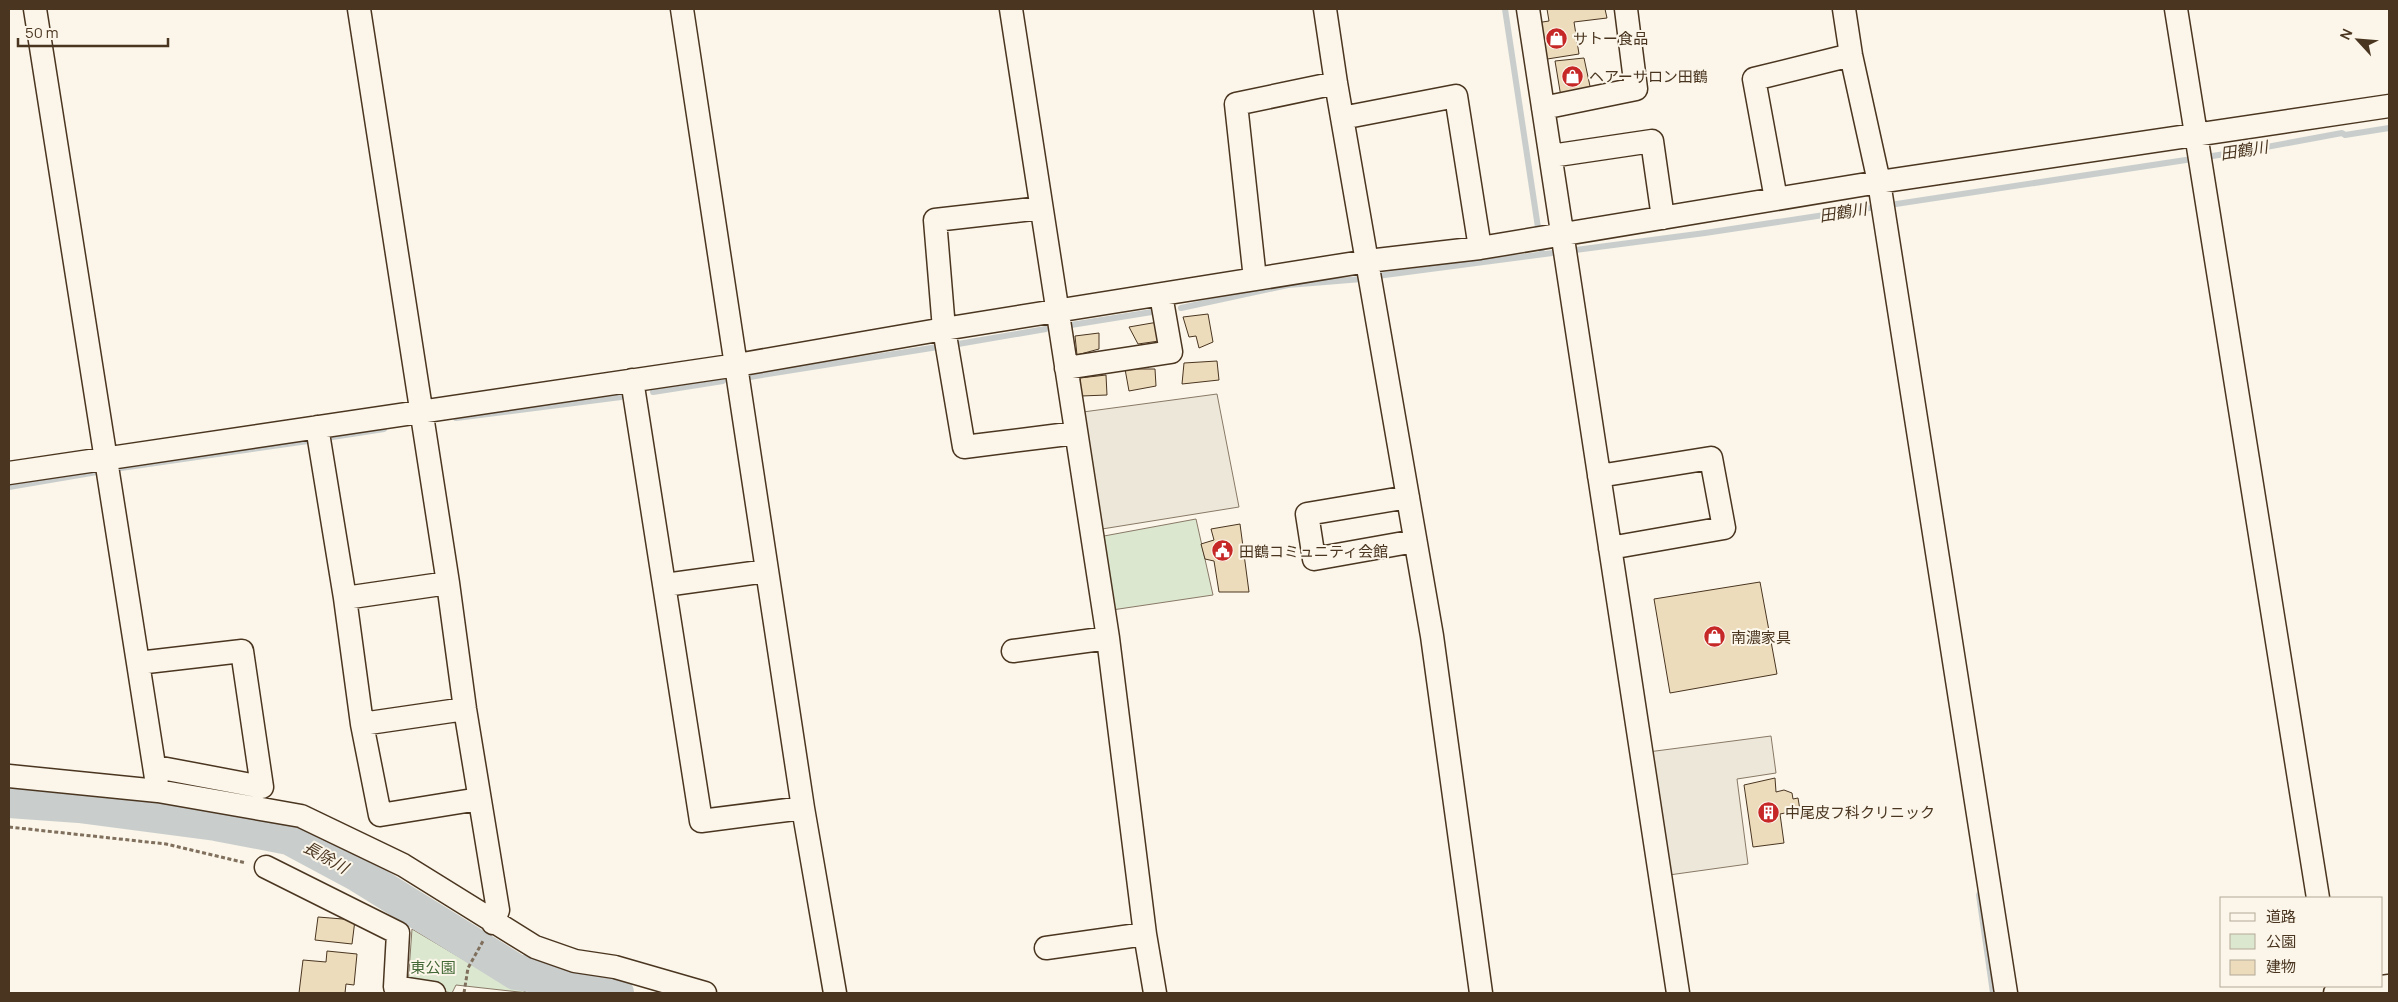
<svg xmlns="http://www.w3.org/2000/svg" width="2398" height="1002" viewBox="0 0 2398 1002" font-family="Manrope,'Noto Sans JP',sans-serif">
<rect width="100%" height="100%" fill="#fbf6e9"/>
<path fill="#dce7d0" stroke="#887966" d="M1196,519L1213,595L1112,610L1104,536Z
M412,929L488,974L528,993L456,985L452,993L408,985Z"/>
<path fill="#ede7d9" stroke="#887966" d="M1217,394L1239,507L1102,529L1083,412Z
M1771,736L1776,773L1737,779L1748,864L1669,875L1648,752Z"/>
<g fill="none" stroke-linecap="round" stroke-linejoin="round">
<path stroke="#c9cecd" stroke-width="6" d="M1505,9L1542,254
M1377,276L1705,233L2245,151L2342,133L2345,135L2389,128
M1181,308L1288,285L1362,279
M1071,325L1158,311
M958,344L1046,329
M750,377L944,346
M653,392L723,381
M456,418L621,397
M326,438L384,429
M114,469L308,441
M9,487L97,472
M1979,895L1993,993"/>
<path stroke="#c9cecd" stroke-width="36" d="M9,800L79,805L216,823L289,837L358,874L516,972L576,981L616,993"/>
</g>
<path fill="#ecdcbc" stroke="#4a3520" d="M1547,9H1605L1607,18L1574,22L1579,54L1541,60L1536,23L1549,21Z
M1584,58L1591,91L1561,97L1555,61Z
M1208,314L1213,342L1199,348L1196,336L1189,337L1183,317Z
M1158,322L1159,341L1138,344L1129,327Z
M1099,333V349L1077,355L1075,336Z
M1217,361L1219,380L1182,384L1184,363Z
M1125,369H1155L1156,386L1129,391Z
M1106,375L1107,395L1081,396L1080,378Z
M1240,524L1249,592H1219L1214,561L1205,559L1201,544L1214,540L1211,529Z
M1760,582L1777,674L1670,693L1654,599Z
M1775,778L1776,792L1784,790L1792,793L1793,799L1798,798L1800,810L1780,814L1784,843L1753,847L1744,785Z
M318,917L355,920L352,944L315,940Z
M327,951L357,954L354,985L346,984L345,993H299L303,960L326,962Z"/>
<g fill="none" stroke-linecap="round" stroke-linejoin="round">
<defs>
<path id="minor" d="M35,9L138,663
M359,9L448,583L465,709L498,910L493,923
M682,9L803,808L835,993
M1011,9L1108,638L1145,934L1155,993
M1325,9L1336,83L1432,636L1481,993
M1528,9L1678,993
M1844,9L1851,55L1879,182L2006,993
M2176,9L2318,898
M1543,108L1636,89L1626,9
M1342,118L1456,96L1480,248
M1551,156L1652,141L1663,218
M1776,199L1754,79L1851,55
M1041,208L935,220L944,329L964,447L1076,433
M1255,279L1236,104L1336,83
M1066,368L1171,352L1161,295
M632,380L701,821L803,808
M317,427L345,598L362,724L465,709
M9,473L737,365L944,329L1368,261L1480,248L1879,182L2389,106
M1599,476L1711,458L1724,528L1610,548
M1408,497L1307,514L1314,559L1415,541
M665,585L767,571
M345,598L448,583
M1013,651L1108,638
M362,724L380,815L479,799
M156,767L262,787L242,651L138,663L158,791
M9,776L158,791L301,816L403,865L535,947L575,961L615,967L705,993
M266,867L398,933L395,987L434,993
M1046,948L1145,934
M2335,993L2389,986"/>
</defs>
<use href="#minor" stroke="#4a3520" stroke-width="25"/>
<path stroke="#7f6f5c" stroke-width="3" stroke-dasharray="4 2.5" stroke-linecap="butt" d="M9,827L166,844L246,863
M464,993L468,968L483,941"/>
<use href="#minor" stroke="#fbf6e9" stroke-width="22"/>
</g>
<defs>
<symbol id="shop-disc" viewBox="-11 -11 22 22"><circle r="9.5" fill="#c62828" stroke="#fbf6e9"/><path d="M-5-2.5h2.3a2.7 3.5 0 0 1 5.4 0H5L5.5 6h-11ZM-1.5-2.5h3a1.5 2.3 0 0 0-3 0Z" fill="#fff"/></symbol>
<symbol id="civic-disc" viewBox="-11 -11 22 22"><circle r="9.5" fill="#c62828" stroke="#fbf6e9"/><path d="M-.6-6.5H3V-4.5H.6V-3L4-1V1h2V6H-6V1h2V-1L-.6-3ZM-1.2 2.5V6h2.4V2.5Z" fill="#fff"/></symbol>
<symbol id="building-disc" viewBox="-11 -11 22 22"><circle r="9.5" fill="#c62828" stroke="#fbf6e9"/><path d="M-4-6H4V6H1V3H-1V6H-4ZM-2.5-4.3h1.7v1.8h-1.7ZM.8-4.3h1.7v1.8H.8ZM-2.5-1h1.7V.8h-1.7ZM.8-1h1.7V.8H.8Z" fill="#fff"/></symbol>
</defs>
<g fill-rule="evenodd">
<use href="#shop-disc" x="1544" y="26" width="25" height="25"/>
<use href="#shop-disc" x="1560" y="64" width="25" height="25"/>
<use href="#civic-disc" x="1210" y="538" width="25" height="25"/>
<use href="#shop-disc" x="1702" y="624" width="25" height="25"/>
<use href="#building-disc" x="1756" y="800" width="25" height="25"/>
</g>
<g text-anchor="middle" dominant-baseline="central" stroke-width="4" stroke-linejoin="round" paint-order="stroke">
<g font-size="15" fill="#4a3520" stroke="#fbf6e9" text-anchor="start">
<text x="1573" y="38">サトー食品</text>
<text x="1589" y="76">ヘアーサロン田鶴</text>
<text x="1239" y="551">田鶴コミュニティ会館</text>
<text x="1731" y="637">南濃家具</text>
<text x="1785" y="812">中尾皮フ科クリニック</text>
</g>
<g font-size="15" fill="#436837" stroke="#fbf6e9">
<text x="433" y="967">東公園</text>
</g>
<g font-size="16" font-style="italic" fill="#4a3520" stroke="#fbf6e9">
<text transform="translate(2244 150) rotate(-9)">田鶴川</text>
<text transform="translate(1843 212) rotate(-9)">田鶴川</text>
<text transform="translate(326 857) rotate(29)">長除川</text>
</g>
</g>
<rect width="2398" height="1002" fill="none" stroke="#4a3520" stroke-width="20"/>
<rect x="2220" y="897" width="162" height="90" fill="#fbf6e9" stroke="#b4a999"/>
<rect x="2230" y="913" width="25" height="8" fill="#fbf6e9" stroke="#b4a999"/>
<text x="2266" y="922" font-size="15" fill="#4a3520">道路</text>
<rect x="2230" y="934" width="25" height="15" fill="#dce7d0" stroke="#b4a999"/>
<text x="2266" y="947" font-size="15" fill="#4a3520">公園</text>
<rect x="2230" y="960" width="25" height="15" fill="#ecdcbc" stroke="#b4a999"/>
<text x="2266" y="972" font-size="15" fill="#4a3520">建物</text>
<g transform="translate(2358 40) rotate(296)" stroke="#fbf6e9" stroke-width="4" paint-order="stroke">
<path d="M0-4L9 19L0 12L-9 19Z" fill="#4a3520"/>
<text y="-8" font-size="14" font-weight="bold" text-anchor="middle" fill="#4a3520">N</text>
</g>
<path d="M18 38v8h150v-8" fill="none" stroke="#4a3520" stroke-width="2.5"/>
<text x="25" y="38" font-size="15" fill="#4a3520" stroke="#fbf6e9" stroke-width="4" paint-order="stroke">50 m</text>
</svg>
